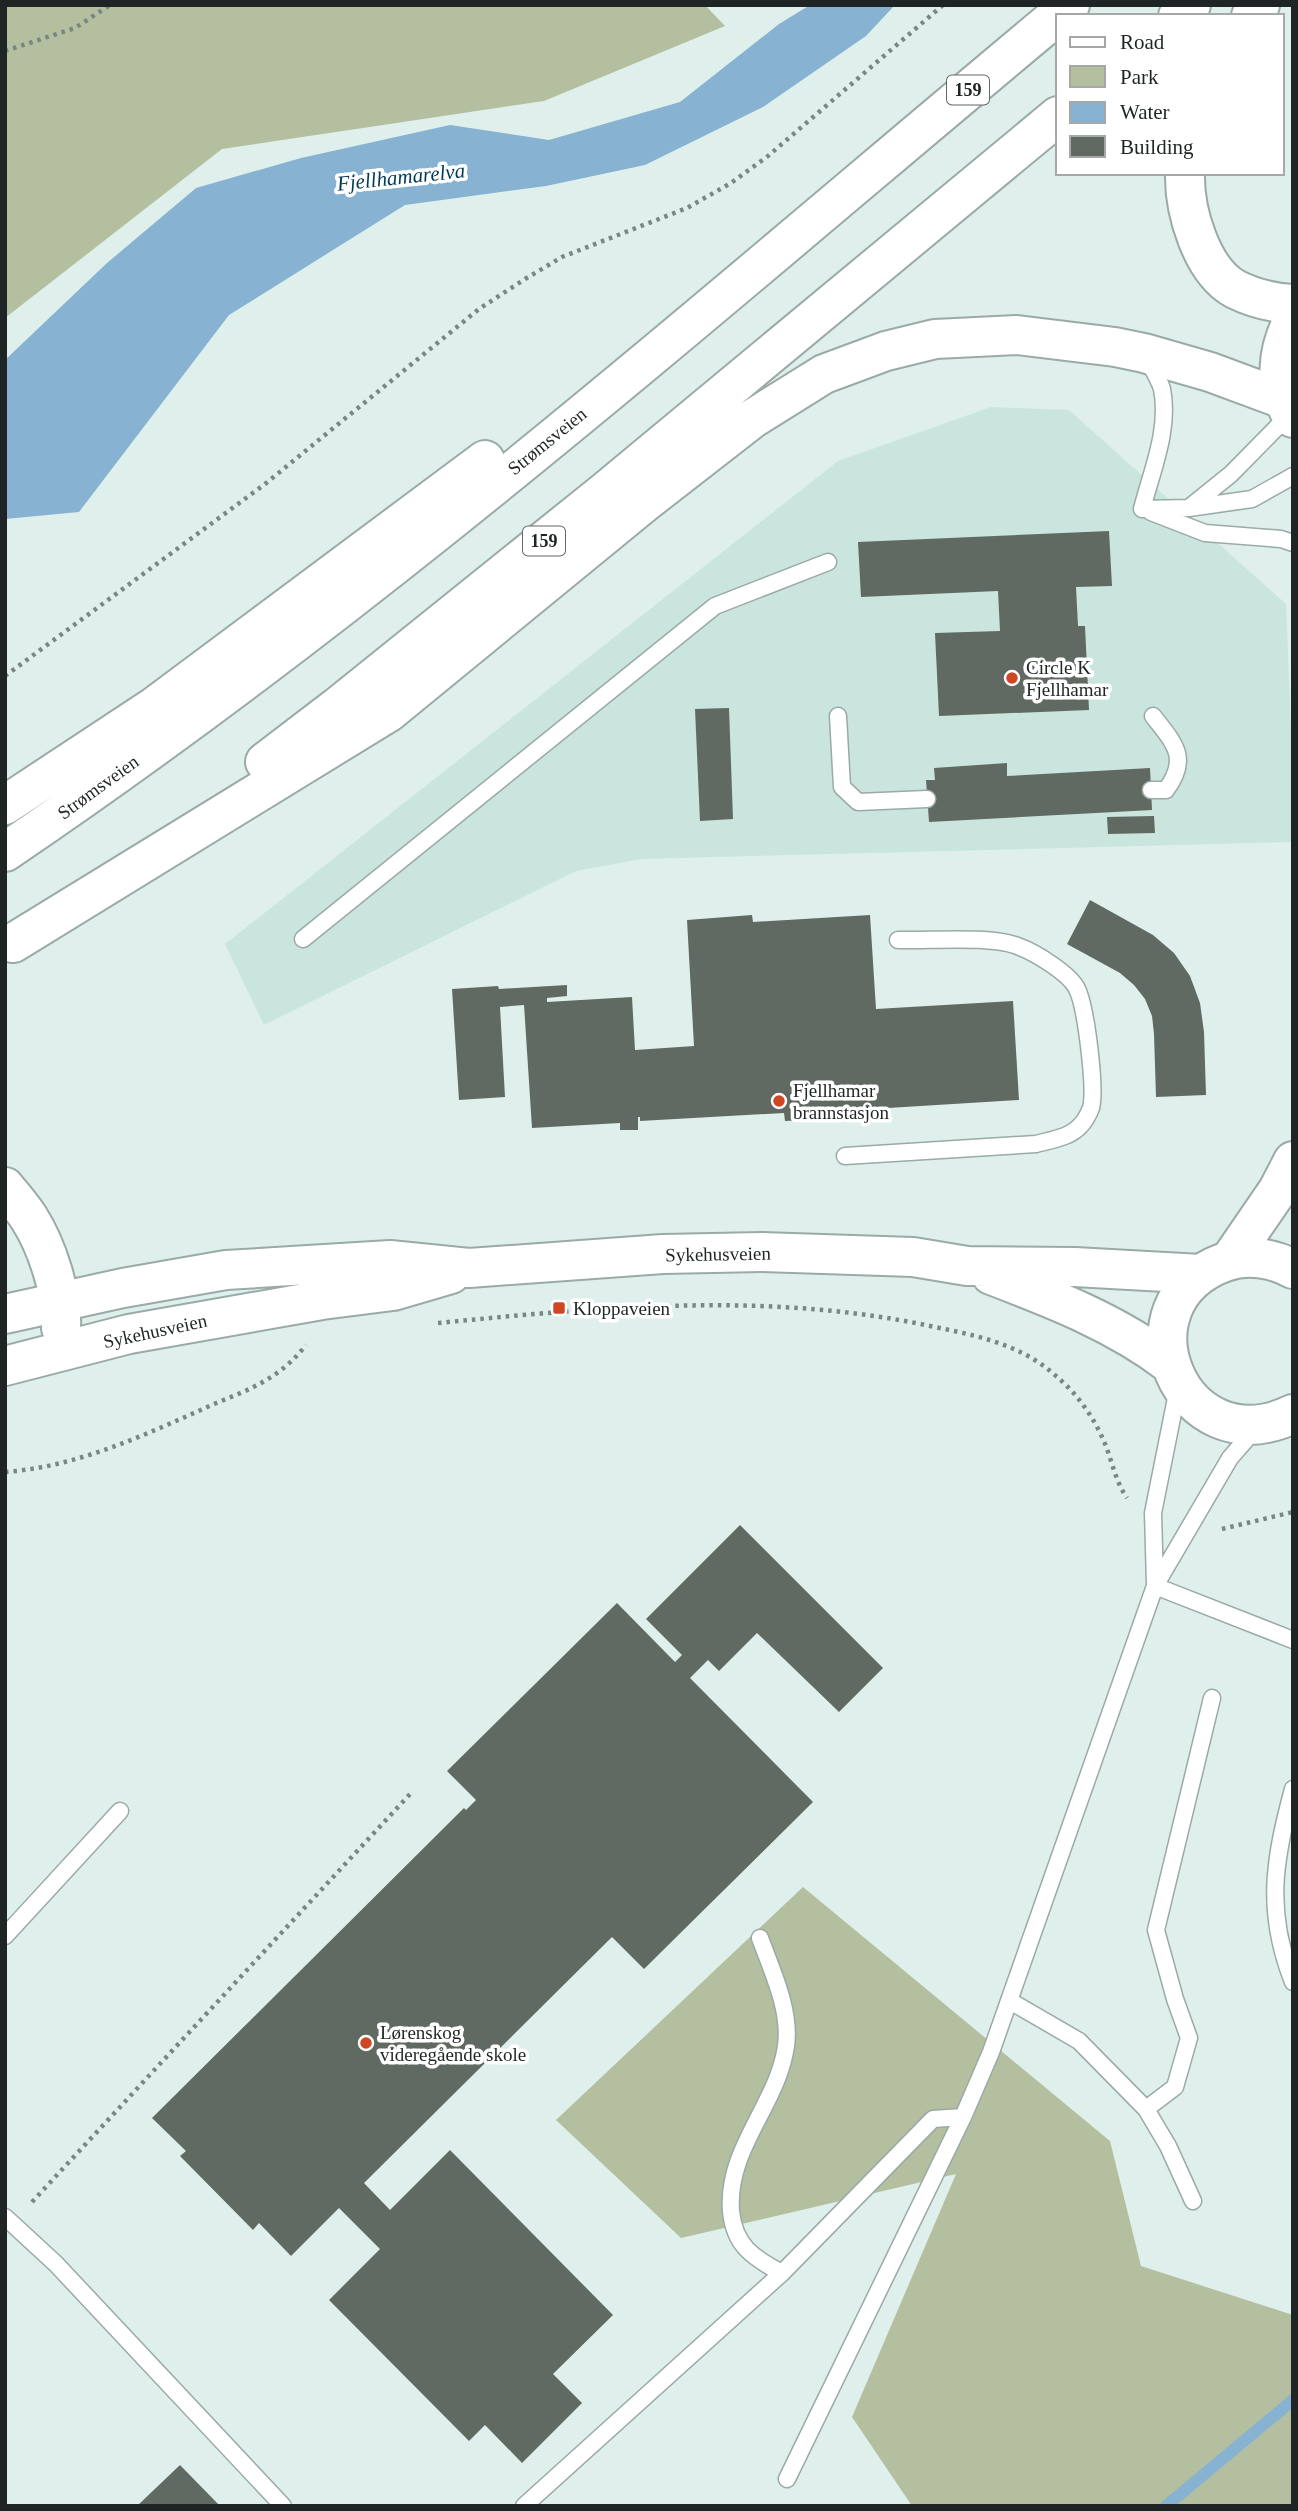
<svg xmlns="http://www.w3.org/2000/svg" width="1298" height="2511" viewBox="0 0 1298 2511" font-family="'Times New Roman',serif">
<rect width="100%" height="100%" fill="#dff0ec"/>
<path fill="#cae4de" d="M991,407L1069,410L1286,604L1293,778V842L642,859L576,871L264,1025L225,944L838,461Z"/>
<path fill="#b4bf9f" d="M5,5H705L725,26L544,101L222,149L5,318Z
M803,1887L1110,2141L1141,2266L1293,2315V2506H912L852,2417L956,2174L681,2238L556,2120Z"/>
<path fill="#87b2d1" d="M810,5H895L866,36L763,107L645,165L546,186L405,205L229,315L79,512L5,519V360L107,263L196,188L301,158L450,125L549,140L680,102L779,24Z"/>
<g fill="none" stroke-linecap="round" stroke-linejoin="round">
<path stroke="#87b2d1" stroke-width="12" d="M1166,2506L1293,2400"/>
</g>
<path fill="#606a62" d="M1109,531L1112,586L1076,587L1078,626H1085L1089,710L939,716L935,633L1000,631L998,591L861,597L858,542Z
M729,708L733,819L700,821L695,709Z
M1007,763V776L1150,768L1152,810L929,822L926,780H935L934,768Z
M1154,816L1155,833L1108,834L1107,817Z
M1090,900L1153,935L1174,953L1190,976L1200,1003L1204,1032L1206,1095L1156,1097L1154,1034L1152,1016L1145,999L1134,985L1120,973L1067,944Z
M752,915L753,922L870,915L876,1009L1013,1001L1019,1100L823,1112V1119L785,1121L784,1113L640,1121V1117H638V1130H620V1123L532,1128L524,1005L500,1007L505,1097L459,1100L452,989L498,986L499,989L567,985V996L547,998V1002L632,997L635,1050L694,1046L687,920Z
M740,1525L883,1668L839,1712L757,1633L719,1671L708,1660L690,1678L813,1802L644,1969L612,1937L364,2183L390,2210L450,2150L613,2315L553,2374L582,2403L522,2463L485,2425L469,2441L329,2300L380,2249L339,2208L291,2256L259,2223L253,2230L180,2156L186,2151L152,2118L464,1808L466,1810L476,1800L447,1771L617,1603L675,1662L682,1655L646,1619Z
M180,2465L220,2506H137Z"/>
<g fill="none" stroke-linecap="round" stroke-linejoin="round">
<defs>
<path id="lane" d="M1190,507L1231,474L1290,414
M1142,509C1152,470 1170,429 1162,389C1159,379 1152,368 1147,359
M1142,509L1189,508L1252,499L1293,476
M1151,512L1205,533L1281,539L1293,543
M838,716L842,787L858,802L927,799
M1151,790H1166C1190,758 1174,743 1153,716
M303,939L715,606L828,562
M845,1156L1036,1144C1050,1140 1069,1138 1080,1126C1084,1122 1089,1113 1091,1108C1096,1089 1086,1004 1076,987C1068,973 1036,953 1020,947C993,935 930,941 898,940
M1155,1584L1153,1513L1178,1388
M1155,1586L1293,1640
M1293,1789C1274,1860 1265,1911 1293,1982
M5,1936L120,1811
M760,1938C772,1971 791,2010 786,2046C778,2104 726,2149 731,2211C734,2245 753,2258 782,2273
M1010,2001L1079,2041L1146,2109L1168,2146L1193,2201
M1146,2109L1175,2087L1189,2038L1175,1999L1156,1930L1212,1698
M5,2217L56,2264L283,2506
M787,2479L963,2117L991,2052L1155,1586L1230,1458L1257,1427
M524,2506L782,2273L933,2119L963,2117"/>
<path id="secondary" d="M1293,320C1277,351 1273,387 1293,418
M5,1187C13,1197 22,1207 29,1218C47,1246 63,1295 61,1328
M1230,1260L1278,1190L1293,1161
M1293,1269C1273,1258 1247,1254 1225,1262C1113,1302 1180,1468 1293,1414
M991,1275C1054,1299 1116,1323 1170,1364
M5,1314L123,1288L226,1270L390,1260L469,1268L663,1254L762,1252L913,1257L967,1266L1075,1267L1201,1274
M5,1366L129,1334L322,1300L393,1291L451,1274"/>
<path id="highway" d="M1178,16L1191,5
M1251,16L1260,5
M1185,173C1184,210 1201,270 1235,289C1253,298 1273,303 1293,304
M265,762L337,707L602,494L1058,116
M5,805L155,706L485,460
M5,852C381,598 722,295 1070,5
M13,943L389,712L644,503L752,419L824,374L886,351L935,339L1017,335L1115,347L1144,353L1210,372L1283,399"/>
</defs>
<use href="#lane" stroke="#9aaaa6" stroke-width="19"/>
<use href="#secondary" stroke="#9aaaa6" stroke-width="42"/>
<use href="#highway" stroke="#9aaaa6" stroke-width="42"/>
<path stroke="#7b8684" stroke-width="4.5" stroke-dasharray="3.5 5" stroke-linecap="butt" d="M5,51L75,28L110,5
M5,676L265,484L479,309L525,279L562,257L687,208L731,183L768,156L943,5
M438,1323C604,1307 770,1291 935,1327C979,1336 1022,1345 1056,1376C1079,1395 1097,1422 1107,1449C1113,1466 1117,1484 1127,1498
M5,1472C75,1467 140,1437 203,1409C224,1399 247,1392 266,1380C282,1371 295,1359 306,1345
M1222,1529L1293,1512
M32,2202L411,1793"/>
<use href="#lane" stroke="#fff" stroke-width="16"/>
<use href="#secondary" stroke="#fff" stroke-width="38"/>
<use href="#highway" stroke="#fff" stroke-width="38"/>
</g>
<g fill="#d04624" stroke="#fff" stroke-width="2.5">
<circle cx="1012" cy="678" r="7"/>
<circle cx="779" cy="1101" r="7"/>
<rect x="552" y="1301" width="14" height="14" rx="3.5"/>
<circle cx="366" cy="2043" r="7"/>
</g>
<g text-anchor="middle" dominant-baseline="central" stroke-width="7" stroke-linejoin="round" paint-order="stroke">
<g fill="#fff" stroke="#626666" stroke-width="2">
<rect x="947" y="75.5" width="42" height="29" rx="5"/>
<rect x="523" y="526.5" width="42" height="29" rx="5"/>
</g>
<g font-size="18" font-weight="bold" fill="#1f2524">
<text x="968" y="90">159</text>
<text x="544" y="541">159</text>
</g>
<g font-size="19" fill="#1f2524" stroke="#fff">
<text transform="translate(547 441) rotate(-39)">Strømsveien</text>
<text transform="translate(98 787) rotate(-36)">Strømsveien</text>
<text transform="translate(718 1254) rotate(-1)">Sykehusveien</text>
<text transform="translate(155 1331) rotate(-12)">Sykehusveien</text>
</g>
<g font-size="19" fill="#1f2524" stroke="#fff" text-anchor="start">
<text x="1026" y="667">Circle K<tspan x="1026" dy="22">Fjellhamar</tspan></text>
<text x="793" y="1090">Fjellhamar<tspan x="793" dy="22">brannstasjon</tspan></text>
<text x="573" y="1308">Kloppaveien</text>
<text x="380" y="2032">Lørenskog<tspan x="380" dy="22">videregående skole</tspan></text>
</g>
<g font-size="21" font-style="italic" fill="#003957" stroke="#fff">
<text transform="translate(401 177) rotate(-6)">Fjellhamarelva</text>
</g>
</g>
<rect width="1298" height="2511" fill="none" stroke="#1f2524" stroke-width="14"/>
<rect x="1056" y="14" width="228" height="161" fill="#ffffff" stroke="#a5a8a7" stroke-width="2"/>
<rect x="1070" y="37" width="35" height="10" fill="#ffffff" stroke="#a5a8a7" stroke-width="2"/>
<text x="1120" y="49" font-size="21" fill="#1f2524">Road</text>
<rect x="1070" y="66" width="35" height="21" fill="#b4bf9f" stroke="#a5a8a7" stroke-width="2"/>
<text x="1120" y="84" font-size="21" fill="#1f2524">Park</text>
<rect x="1070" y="102" width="35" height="21" fill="#87b2d1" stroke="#a5a8a7" stroke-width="2"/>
<text x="1120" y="119" font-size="21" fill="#1f2524">Water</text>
<rect x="1070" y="136" width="35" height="21" fill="#606a62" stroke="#a5a8a7" stroke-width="2"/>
<text x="1120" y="154" font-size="21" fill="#1f2524">Building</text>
</svg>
